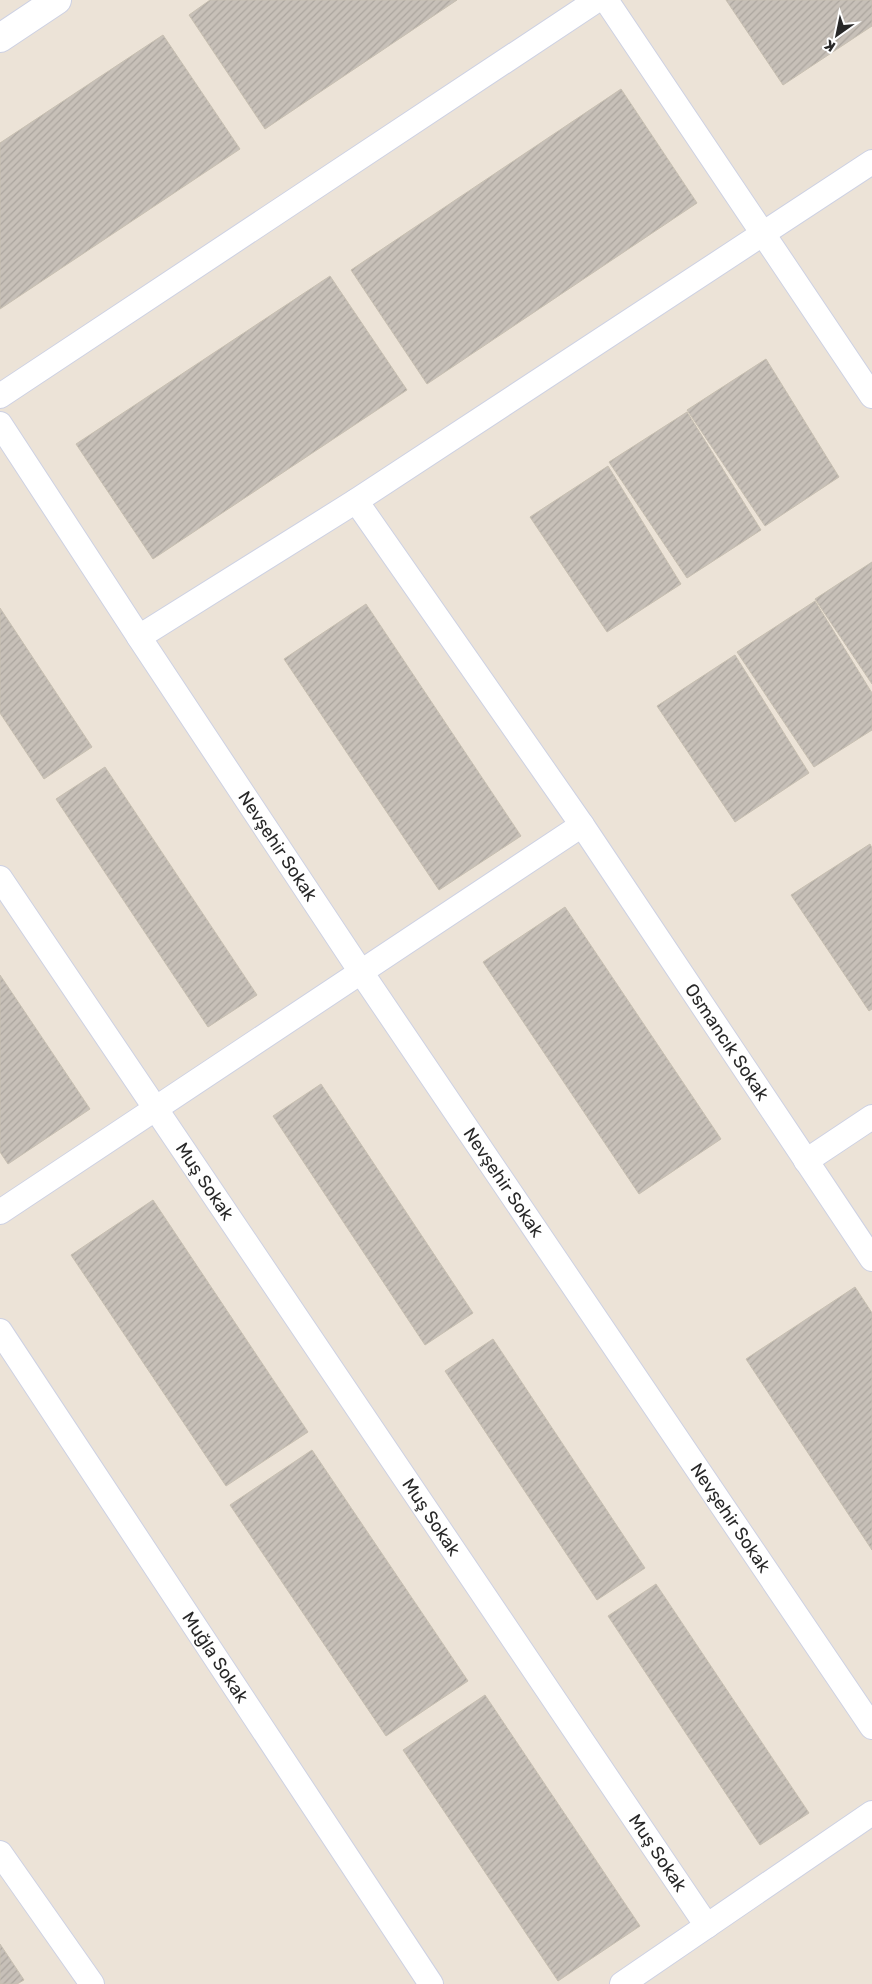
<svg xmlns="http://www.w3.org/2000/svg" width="872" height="1984" viewBox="0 0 872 1984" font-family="Rubik,sans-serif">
<defs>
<pattern id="building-hatch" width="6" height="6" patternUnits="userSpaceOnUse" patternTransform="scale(1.25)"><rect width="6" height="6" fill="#c7c0b8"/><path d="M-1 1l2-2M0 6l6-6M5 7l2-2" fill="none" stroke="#aba59e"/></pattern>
</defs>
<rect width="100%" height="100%" fill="#ece3d7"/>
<path fill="url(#building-hatch)" stroke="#c7bfb1" d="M210,0H457L265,129L189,15Z
M726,0H872V26L783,85Z
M163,35L240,149L0,309V143Z
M621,89L697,203L427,384L351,270Z
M330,276L407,390L153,559L76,444Z
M766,359L839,477L765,526L687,410Z
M687,412L761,530L687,578L609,462Z
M608,466L681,584L607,632L530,517Z
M872,562V684L815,599Z
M815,601L872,693V730L814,767L737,652Z
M366,604L521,836L439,890L284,659Z
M0,608L92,747L44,779L0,713Z
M735,655L809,773L735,822L657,706Z
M105,767L257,995L208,1027L56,799Z
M870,844L872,848V1009L869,1011L791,895Z
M565,907L721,1139L639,1194L483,962Z
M0,975L90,1109L8,1164L0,1152Z
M321,1084L473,1313L425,1345L273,1116Z
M153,1200L308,1432L226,1486L71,1255Z
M855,1287L872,1313V1550L746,1359Z
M493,1339L645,1568L597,1600L445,1371Z
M312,1450L468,1681L386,1736L230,1505Z
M656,1584L809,1813L760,1845L608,1616Z
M485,1695L640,1926L558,1981L403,1750Z
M0,1944L24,1980L17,1984H0Z"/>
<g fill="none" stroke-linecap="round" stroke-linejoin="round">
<defs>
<g id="street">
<path d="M606,0L872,396"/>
<path d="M0,396L597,0"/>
<path d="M0,424L139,637L356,501L872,162"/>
<path id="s1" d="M356,501L582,825L872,1259"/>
<path id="s2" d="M139,637L361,972L872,1727"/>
<path id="s3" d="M0,878L707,1926"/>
<path d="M806,1161L872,1117"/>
<path d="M0,1212L582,825"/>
<path id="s4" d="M0,1331L431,1984"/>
<path d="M0,1853L92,1984"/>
<path d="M622,1984L872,1813"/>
</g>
<path id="secondary" d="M0,38L57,0"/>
</defs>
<use href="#street" stroke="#cdd1e3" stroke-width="26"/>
<use href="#secondary" stroke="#cdd1e3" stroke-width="30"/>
<use href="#street" stroke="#fff" stroke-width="24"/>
<use href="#secondary" stroke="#fff" stroke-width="28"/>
</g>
<g text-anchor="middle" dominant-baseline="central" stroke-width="5" stroke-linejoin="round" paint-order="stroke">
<g font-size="18" fill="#282828" stroke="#fff">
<text stroke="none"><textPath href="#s2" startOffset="251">Nevşehir Sokak</textPath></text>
<text stroke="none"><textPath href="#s1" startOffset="656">Osmancık Sokak</textPath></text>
<text stroke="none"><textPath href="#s3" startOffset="366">Muş Sokak</textPath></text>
<text stroke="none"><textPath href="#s2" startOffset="656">Nevşehir Sokak</textPath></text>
<text stroke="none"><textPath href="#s3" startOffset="771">Muş Sokak</textPath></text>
<text stroke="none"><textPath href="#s2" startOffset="1061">Nevşehir Sokak</textPath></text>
<text stroke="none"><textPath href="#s4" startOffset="391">Muğla Sokak</textPath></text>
<text stroke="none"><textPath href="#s3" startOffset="1176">Muş Sokak</textPath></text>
</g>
</g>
<g transform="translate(837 35) rotate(213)" stroke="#ffffff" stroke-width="4" paint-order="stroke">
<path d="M0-4L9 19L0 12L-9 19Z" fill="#282828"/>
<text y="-8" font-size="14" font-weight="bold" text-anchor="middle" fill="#282828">K</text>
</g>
</svg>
